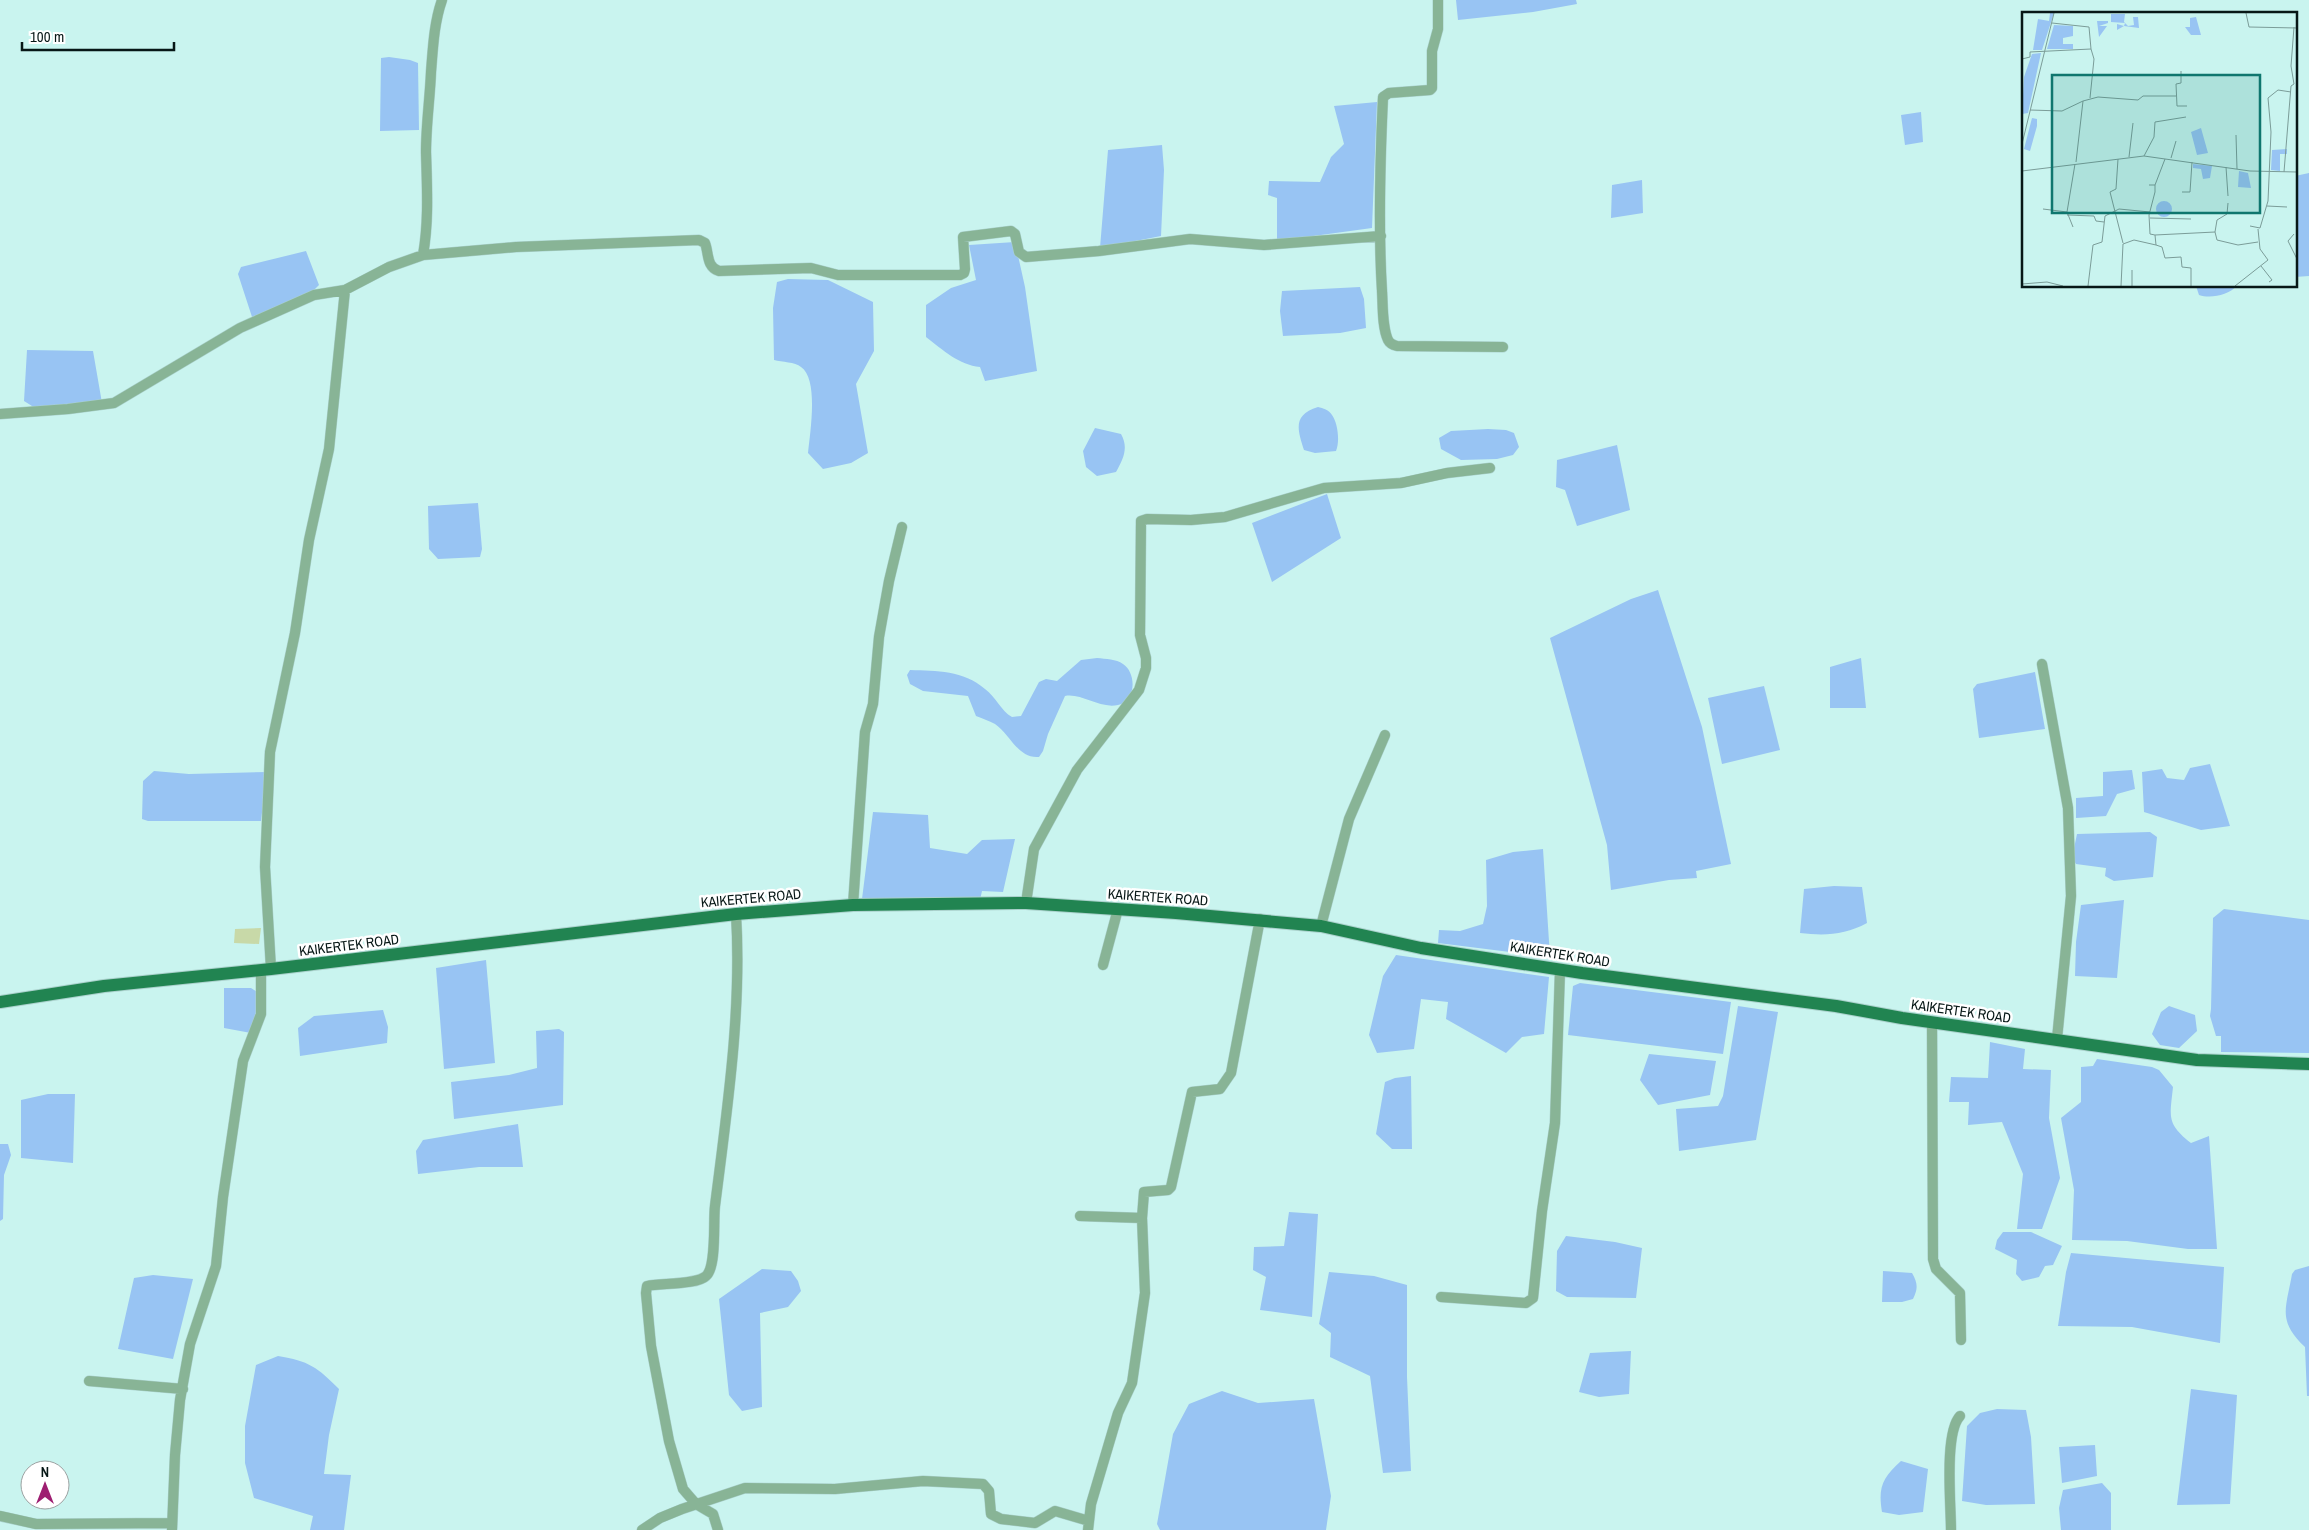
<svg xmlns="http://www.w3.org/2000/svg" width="2309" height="1530" viewBox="0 0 2309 1530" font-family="'Archivo Narrow',sans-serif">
<rect width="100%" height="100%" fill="#c9f4ef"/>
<path fill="#c8d9a8" d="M261,928L259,944L234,943L235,929Z"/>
<path fill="#98c4f3" d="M1456,0H1576L1577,4L1533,12L1458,20Z
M389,57L410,60L418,63L419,130L380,131L381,58Z
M1377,102L1372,228L1277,241V198L1268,195L1269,181L1320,182L1331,157L1344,144L1334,106Z
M1921,112L1923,142L1905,145L1901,115Z
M1162,145L1164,170L1161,236L1100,248L1108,150Z
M2309,173V276L2295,277V176Z
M1642,180L1643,213L1611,218L1612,185Z
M1015,242L1025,287L1037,371L985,381L980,367C959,365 943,350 926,337V305L951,288L976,280L969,245Z
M306,251L319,285L311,293L253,320L238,274L241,267Z
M788,279L828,280L873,302L874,351L856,384L868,453L851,463L823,469L808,453C810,433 819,379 801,367C795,362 782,362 774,360L773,308L777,282Z
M2196,286H2237C2228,295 2211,299 2199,295Z
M1360,287L1364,299L1366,328L1340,333L1283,336L1280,311L1282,291Z
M27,350L93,351L102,403L40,411L24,401Z
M1318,407C1323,408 1329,410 1332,415C1338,423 1340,442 1336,451L1315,453L1304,450C1297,428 1293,415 1318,407Z
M1095,428L1121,434C1129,448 1123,459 1116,472L1097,476L1086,467L1083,451Z
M1488,429L1506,430L1514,433L1519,447L1513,455L1497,459L1461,460L1441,449L1439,438L1451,431Z
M1617,445L1630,510L1577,526L1565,490L1556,487L1557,460Z
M1327,494L1341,538L1272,582L1252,523Z
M478,503L482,549L480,557L438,559L429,549L428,506Z
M1658,590L1702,727L1731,864L1696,871L1697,878L1669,880L1611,890L1607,845L1550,638L1631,599Z
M1097,658C1106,659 1116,659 1123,664C1137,673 1136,702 1118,705C1099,709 1082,693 1065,696L1048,734L1043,751L1039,757C1018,759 1010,734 995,724C989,721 982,718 976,716L968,696L923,691L910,684L907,675L910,670C937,671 963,670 985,689C996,697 1001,711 1012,717L1021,716L1039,682L1046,679L1057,681L1081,660Z
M1861,658L1866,708H1830V667Z
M2035,672L2045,729L1979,738L1973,689L1977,684Z
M1764,686L1780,750L1722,764L1708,698Z
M2210,764L2230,826L2201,830L2144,812L2142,772L2162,769L2167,778L2184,780L2190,768Z
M2132,770L2135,789L2117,794L2106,816L2076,818V798L2103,796V772Z
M154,771L189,774L267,772L261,821H148L142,819L143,781Z
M873,812L928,815L930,848L967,854L982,840L1015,839L1003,892L982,891L980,900L862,899Z
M2150,832L2157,837L2153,877L2114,881L2105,876L2106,868L2076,864L2072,858L2077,834Z
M1543,849L1550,957L1438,943L1439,930L1460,931L1483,924L1487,906L1486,860L1513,852Z
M1834,886L1862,887L1867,923C1845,935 1825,936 1800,933L1804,889Z
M2124,900L2117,978L2075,976L2076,942L2081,905Z
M2224,909L2309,920V1053L2221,1052V1036H2216L2210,1016L2211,1009L2213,918Z
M1396,955L1549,977L1544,1034L1522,1037L1506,1053L1446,1019L1448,1002L1421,999L1414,1049L1377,1053L1369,1035L1383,976Z
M486,960L495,1063L444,1069L436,968Z
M1580,983L1731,1002L1723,1054L1568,1035L1573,986Z
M224,988H251L259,993L260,1010L251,1033L224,1028Z
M1738,1006L1778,1012L1756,1140L1679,1151L1676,1109L1718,1106L1723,1096Z
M2169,1006L2195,1015L2197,1031L2179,1048L2160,1045L2152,1034L2161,1012Z
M383,1010L388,1027L387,1043L300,1056L298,1028L314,1016Z
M559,1029L564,1032L563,1105L454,1119L451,1082L509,1075L537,1068L536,1031Z
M1990,1042L2025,1049L2023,1069L2051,1070L2049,1118L2060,1178L2042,1229H2017L2023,1174L2002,1122L1968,1125L1969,1102H1949L1951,1077L1988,1078Z
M1649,1054L1716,1061L1710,1095L1658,1105L1640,1080Z
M2097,1059L2152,1067L2159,1070L2173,1087C2170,1117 2166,1123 2191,1143L2209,1136L2217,1249H2188L2127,1241L2072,1240L2074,1190L2061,1118L2081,1102V1067L2093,1066Z
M1411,1076L1412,1149H1392L1376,1134L1385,1082L1395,1078Z
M48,1094H75L73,1163L21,1158V1100Z
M518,1124L523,1167H479L418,1174L416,1151L423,1140Z
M0,1144H8L11,1155L4,1175L3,1219L0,1221Z
M1289,1212L1318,1214L1312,1317L1260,1310L1266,1277L1253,1270L1254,1247L1284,1246Z
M2003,1232H2031L2062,1246L2053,1265L2045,1266L2039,1277L2022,1281L2016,1274L2017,1260L1995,1249L1997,1240Z
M1566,1236L1615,1242L1642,1248L1636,1298L1567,1297L1556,1291L1557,1251Z
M2071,1253L2224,1267L2220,1343L2132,1327L2058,1326L2066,1272Z
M2309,1266V1396H2307L2305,1347C2277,1320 2286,1309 2292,1274L2295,1270Z
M762,1269L791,1271L798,1281L801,1291L788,1307L760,1313L762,1407L742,1411L729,1395L719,1299Z
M1883,1271L1912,1273C1918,1283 1918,1289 1913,1299L1902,1302H1882Z
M1329,1272L1374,1276L1407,1285V1377L1411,1471L1383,1473L1370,1376L1330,1357L1331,1333L1319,1324Z
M153,1275L193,1279L173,1359L118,1349L134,1278Z
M1631,1351L1629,1394L1599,1397L1579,1392L1590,1353Z
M278,1356C309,1361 317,1367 339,1389L329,1435L324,1474L351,1475L344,1530H310L313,1516L254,1498L245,1463V1426L256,1365Z
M2191,1389L2237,1395L2230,1504L2177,1505Z
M1222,1391L1258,1403L1314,1399L1331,1496L1326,1530H1160L1157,1524L1173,1434L1189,1404Z
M1997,1409L2026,1410L2031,1437L2035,1504L1986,1505L1962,1501L1967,1426L1980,1413Z
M2095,1445L2097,1476L2062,1483L2059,1447Z
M1901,1461L1928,1469L1923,1512L1899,1515L1882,1512C1878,1488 1882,1478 1901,1461Z
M2102,1483L2111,1493V1530H2061L2059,1508L2063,1490Z"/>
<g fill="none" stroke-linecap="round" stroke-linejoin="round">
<defs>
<path id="minor" d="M1438,0V29L1432,51V88L1430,90L1389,93L1383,97C1380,162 1378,227 1382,291C1383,306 1382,327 1388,340C1390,344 1393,345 1397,346L1503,347
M423,255C429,221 427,187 426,152C426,125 430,98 431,72C433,47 434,23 442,0
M345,290L389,267L423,255L516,247L699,240L705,243C709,253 706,267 719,271L811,268L838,275H960L964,273L965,269L963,237L1011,231L1015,234L1019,252L1026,257L1099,251L1190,239L1264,245L1381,236
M0,414L68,409L114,403L240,328L314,295L345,290L329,449L309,540L295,633L270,752L265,867L271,969
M2042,664L2068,808L2071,896L2057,1039
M1026,903L1034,849L1077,770L1139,690L1146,668V658L1140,635L1141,521L1147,519L1191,520L1225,517L1324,488L1401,483L1447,473L1490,468
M853,905L865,732L873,704L879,637L889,581L902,527
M1321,926L1349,819L1385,735
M1103,965L1118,909
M1932,1022L1933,1259L1936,1269L1960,1293L1961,1340
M1080,1216L1142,1218L1145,1293L1132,1383L1118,1413L1091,1504L1088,1530
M1142,1218L1144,1192L1168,1190L1171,1187L1192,1092L1220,1089L1231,1073L1260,919
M1441,1297L1526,1303L1533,1298L1542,1211L1555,1123L1560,970
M89,1381L183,1389
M0,1516L36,1524L172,1523
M172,1530L175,1455L180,1400L190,1344L216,1266L223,1197L243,1061L261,1014V970
M642,1530L660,1518L682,1509L745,1488L835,1489L923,1481L983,1484L989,1491L991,1514L1001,1519L1035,1523L1055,1511L1089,1521
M718,1530L713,1514L696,1504L683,1489L669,1441L651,1346L646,1293L647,1286C660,1283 697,1285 706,1276C717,1267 713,1220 715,1206C727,1110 742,1010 736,914
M1951,1530C1951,1505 1944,1433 1960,1416"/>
<path id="major" d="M0,1002L104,986L271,969L736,914L853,905L1026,903L1176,913L1321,926L1421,948L1582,973L1836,1006L1902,1018L2197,1060L2309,1064"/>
</defs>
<use href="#minor" stroke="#aad1cc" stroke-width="11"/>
<use href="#major" stroke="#aad1cc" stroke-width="14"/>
<use href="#minor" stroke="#88b496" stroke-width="10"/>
<use href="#major" stroke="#218451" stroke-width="12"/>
</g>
<g text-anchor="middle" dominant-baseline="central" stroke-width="5" stroke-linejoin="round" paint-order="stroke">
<g font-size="14" fill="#071716" stroke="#fff">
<text transform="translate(1158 897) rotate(4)">KAIKERTEK ROAD</text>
<text transform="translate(751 898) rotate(-5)">KAIKERTEK ROAD</text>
<text transform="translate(349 945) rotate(-7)">KAIKERTEK ROAD</text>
<text transform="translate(1560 954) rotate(9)">KAIKERTEK ROAD</text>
<text transform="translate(1961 1011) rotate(8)">KAIKERTEK ROAD</text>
</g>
</g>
<g transform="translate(2022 12)">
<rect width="275" height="275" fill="#c9f4ef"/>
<path d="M28,1H32L20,38H11L16,7L27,9ZM89,2H103L102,10L106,14L112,13L111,5H116L117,16L102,14L95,18V12L102,14L103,11L89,10ZM174,5L179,23H169L163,15H168V6ZM75,9H86V11L77,14H85L77,25ZM32,13L51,14V24L41,26V32H51V37H25ZM19,41L6,101L0,102L2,65L10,42ZM10,106L15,107V114L8,139L2,137ZM179,116L186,141L175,143L169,120ZM265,137V142H258V159L249,158L250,138ZM171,152L190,154L188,166L181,167L179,157L171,156ZM217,159L226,161L229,176L216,175ZM134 197a8 8 0 1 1 16 0a8 8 0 1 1-16 0Z" fill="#98c4f3"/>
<path fill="none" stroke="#7b9c98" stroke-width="1" d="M224,1L227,15L275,16M30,11L67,15L69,37M0,47L8,45V40L69,37L72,47L68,86M159,59V71L154,72L155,94H165M61,89L76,85L116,88L121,84H154M8,98L40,99L61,89L54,150M214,123L215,157M0,132L32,1M122,144L132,125L133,110L164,105M107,145L111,111M149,146L154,129M96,147L94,177L88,180L101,231M204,155L206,184M0,159L122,144L228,159L275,160M262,160L269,74L272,72L269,54L272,15M127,173H133V180L127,203L128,222L133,223L134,233L140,235L143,246L159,245L160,255L169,256V274M133,173L143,147M160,180H168L170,150M245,194L265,195M21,197L45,200M45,203L72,204L74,209L82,210M128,206L169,207M228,214L238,216L246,189L249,120L246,86L256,78L269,80M51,215L45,200L53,152M193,220L195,208L205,202L206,191M272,222L266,229L275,247M133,223L193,220L195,228L216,233L236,230M239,254L250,268L247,270M110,258V274M0,272L25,270L41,274M66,274L71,233L80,230L83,204L97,197L128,200M99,274L101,232L112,228L134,233M213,274L246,248L238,237L236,217"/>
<path fill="#0f766e" fill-opacity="0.15" stroke="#0f766e" stroke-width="2.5" d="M30,63H238V201H30Z"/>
<rect width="275" height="275" fill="none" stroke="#071716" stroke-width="2.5"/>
</g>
<g transform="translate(45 1485)"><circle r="24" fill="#ffffff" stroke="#9ca2a2"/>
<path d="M0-4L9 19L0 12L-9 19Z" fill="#9e1e71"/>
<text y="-8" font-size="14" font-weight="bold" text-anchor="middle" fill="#071716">N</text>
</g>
<path d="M22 42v8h152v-8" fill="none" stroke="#071716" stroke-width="2.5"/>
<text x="30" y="42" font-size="15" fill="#071716" stroke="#ffffff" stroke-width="4" paint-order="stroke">100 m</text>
</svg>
